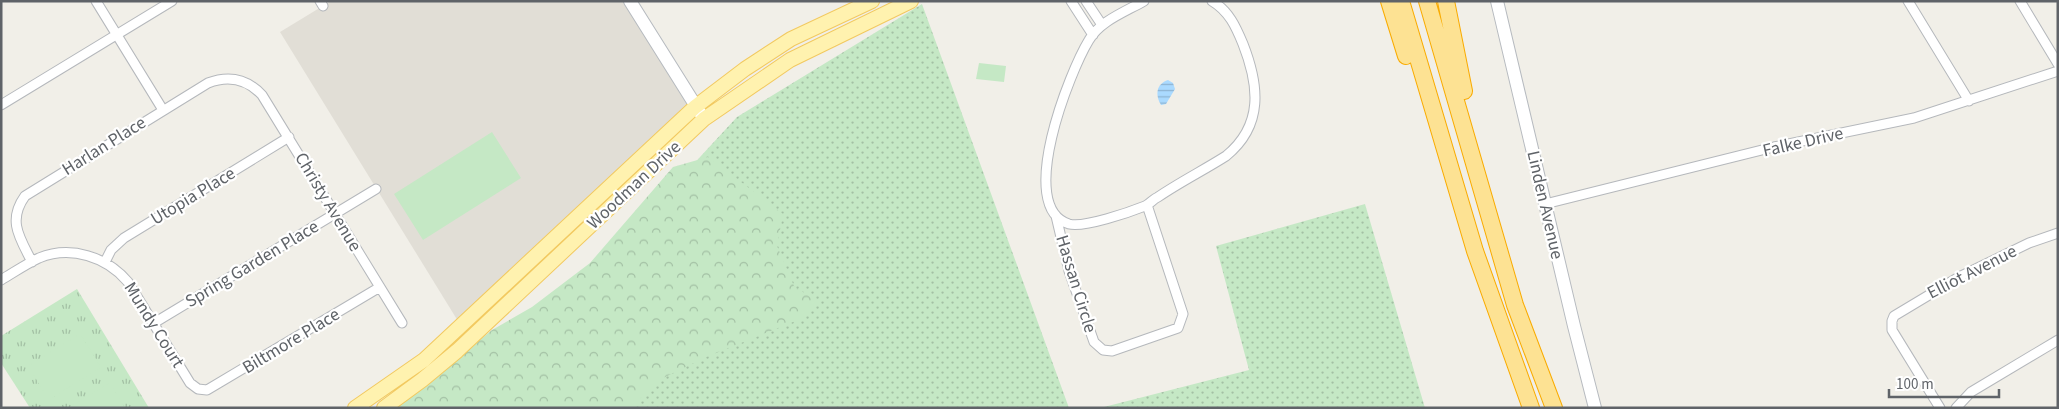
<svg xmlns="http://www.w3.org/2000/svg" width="2059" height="409" viewBox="0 0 2059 409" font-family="'Source Sans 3',sans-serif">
<defs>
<pattern id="grass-dots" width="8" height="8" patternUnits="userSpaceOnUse" patternTransform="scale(1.25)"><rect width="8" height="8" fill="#c5e8c5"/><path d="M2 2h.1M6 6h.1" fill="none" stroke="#a3c0a4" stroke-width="1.8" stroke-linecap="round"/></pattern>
<pattern id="forest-crowns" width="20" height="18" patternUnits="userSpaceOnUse" patternTransform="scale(1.25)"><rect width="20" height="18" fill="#c5e8c5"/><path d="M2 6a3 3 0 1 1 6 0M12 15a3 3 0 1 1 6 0" fill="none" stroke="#a3c0a4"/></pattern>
<pattern id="park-tufts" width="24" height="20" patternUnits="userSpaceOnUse" patternTransform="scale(1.25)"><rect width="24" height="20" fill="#c5e8c5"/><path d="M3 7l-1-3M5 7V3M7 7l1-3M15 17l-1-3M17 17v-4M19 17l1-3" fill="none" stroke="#a3c0a4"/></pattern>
<pattern id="water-rules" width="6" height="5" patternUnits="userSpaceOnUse" patternTransform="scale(1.25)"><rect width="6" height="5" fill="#aadaff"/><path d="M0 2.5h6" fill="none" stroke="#8eb4d2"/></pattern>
</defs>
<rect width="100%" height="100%" fill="#f1efe8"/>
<path fill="#e1ded6" d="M331,1H630L695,107L461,326L280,32Z"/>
<path fill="url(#grass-dots)" d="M922,4L1069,408H413L566,302L737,117Z
M1365,204L1425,408H1100L1249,370L1216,246Z"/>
<path fill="url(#forest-crowns)" d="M708,157L783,214L777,246L794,286L818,302L803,318L706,357L659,380L630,408H396L492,330L532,307L590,263L673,167Z"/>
<path fill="url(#park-tufts)" d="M77,289L149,408H30L1,363V336Z"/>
<path fill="#c5e8c5" d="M979,63L1006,66L1004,82L976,79Z
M492,132L521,178L423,240L394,194Z
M80,334L101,367L49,400L28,366Z
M110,383L125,408H73L71,406Z"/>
<path fill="url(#water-rules)" d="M1168,80L1173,83L1175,89L1166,104L1161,105C1155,95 1156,84 1168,80Z"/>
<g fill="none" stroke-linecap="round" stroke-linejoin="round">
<defs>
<path id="street" d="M96,1L163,110
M320,1L323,6
M1071,1L1093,35
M1086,1L1102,25
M1144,1C1125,12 1100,21 1089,40C1070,71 1015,208 1069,224C1084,228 1130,212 1145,206C1150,204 1153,199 1158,197C1180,182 1204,170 1226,156C1264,125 1259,85 1243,44C1236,27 1229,11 1212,1
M1908,1L1969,101
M2020,1L2058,64
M1,105L172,1
M1545,204L1774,147L1914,118L2058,71
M1056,216L1069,271L1094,342L1103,350L1112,351L1178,328L1183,314L1147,205
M32,262C20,238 7,221 25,196L208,83C229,75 247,79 262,95L402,323
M105,262L111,250L124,238L289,137
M1,280C13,273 26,264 39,258C71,245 107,257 128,282L190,383L198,389L207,390L380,287
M154,323L376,189
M1940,408L1892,330V321L1894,316L1959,277L2029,243L2058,233
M1956,408L1971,392L2058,340"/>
<path id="secondary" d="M630,1L704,119
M1497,1L1574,326L1595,408"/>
<path id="primary" d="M355,408L424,360L695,107L745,69L791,39L872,1
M384,408L422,380L457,351L704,119L790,60L911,1"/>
<path id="highway" d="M1389,1L1406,56
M1401,1L1475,251L1531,408
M1427,1L1515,305L1554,408
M1446,1L1464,91"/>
</defs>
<use href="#street" stroke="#b5b8bc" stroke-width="11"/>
<use href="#secondary" stroke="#b6babf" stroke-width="14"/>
<use href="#primary" stroke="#f2c960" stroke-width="16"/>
<use href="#highway" stroke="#f9ab00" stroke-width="18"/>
<use href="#street" stroke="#fff" stroke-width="9"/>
<use href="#secondary" stroke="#fff" stroke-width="12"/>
<use href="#primary" stroke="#fff2af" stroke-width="14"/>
<use href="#highway" stroke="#fde293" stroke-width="16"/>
</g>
<g text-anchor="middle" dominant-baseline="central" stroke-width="4.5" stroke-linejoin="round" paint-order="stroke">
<g font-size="18" fill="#5f6368" stroke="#fff">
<text transform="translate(1803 142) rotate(-13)">Falke Drive</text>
<text transform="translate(104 146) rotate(-32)">Harlan Place</text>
<text transform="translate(634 185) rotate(-43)">Woodman Drive</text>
<text transform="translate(193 196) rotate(-31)">Utopia Place</text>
<text transform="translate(328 202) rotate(59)">Christy Avenue</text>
<text transform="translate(1545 205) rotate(77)">Linden Avenue</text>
<text transform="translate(252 264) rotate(-31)">Spring Garden Place</text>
<text transform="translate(1972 272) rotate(-27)">Elliot Avenue</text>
<text transform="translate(1076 284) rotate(73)">Hassan Circle</text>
<text transform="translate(154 325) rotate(58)">Mundy Court</text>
<text transform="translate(291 341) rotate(-31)">Biltmore Place</text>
</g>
</g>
<rect width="2059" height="409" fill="none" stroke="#5f6368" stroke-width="5"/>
<path d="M1889 389v8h110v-8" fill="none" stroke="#5f6368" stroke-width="2.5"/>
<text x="1896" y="389" font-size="15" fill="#5f6368" stroke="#ffffff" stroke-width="4" paint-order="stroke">100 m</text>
</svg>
